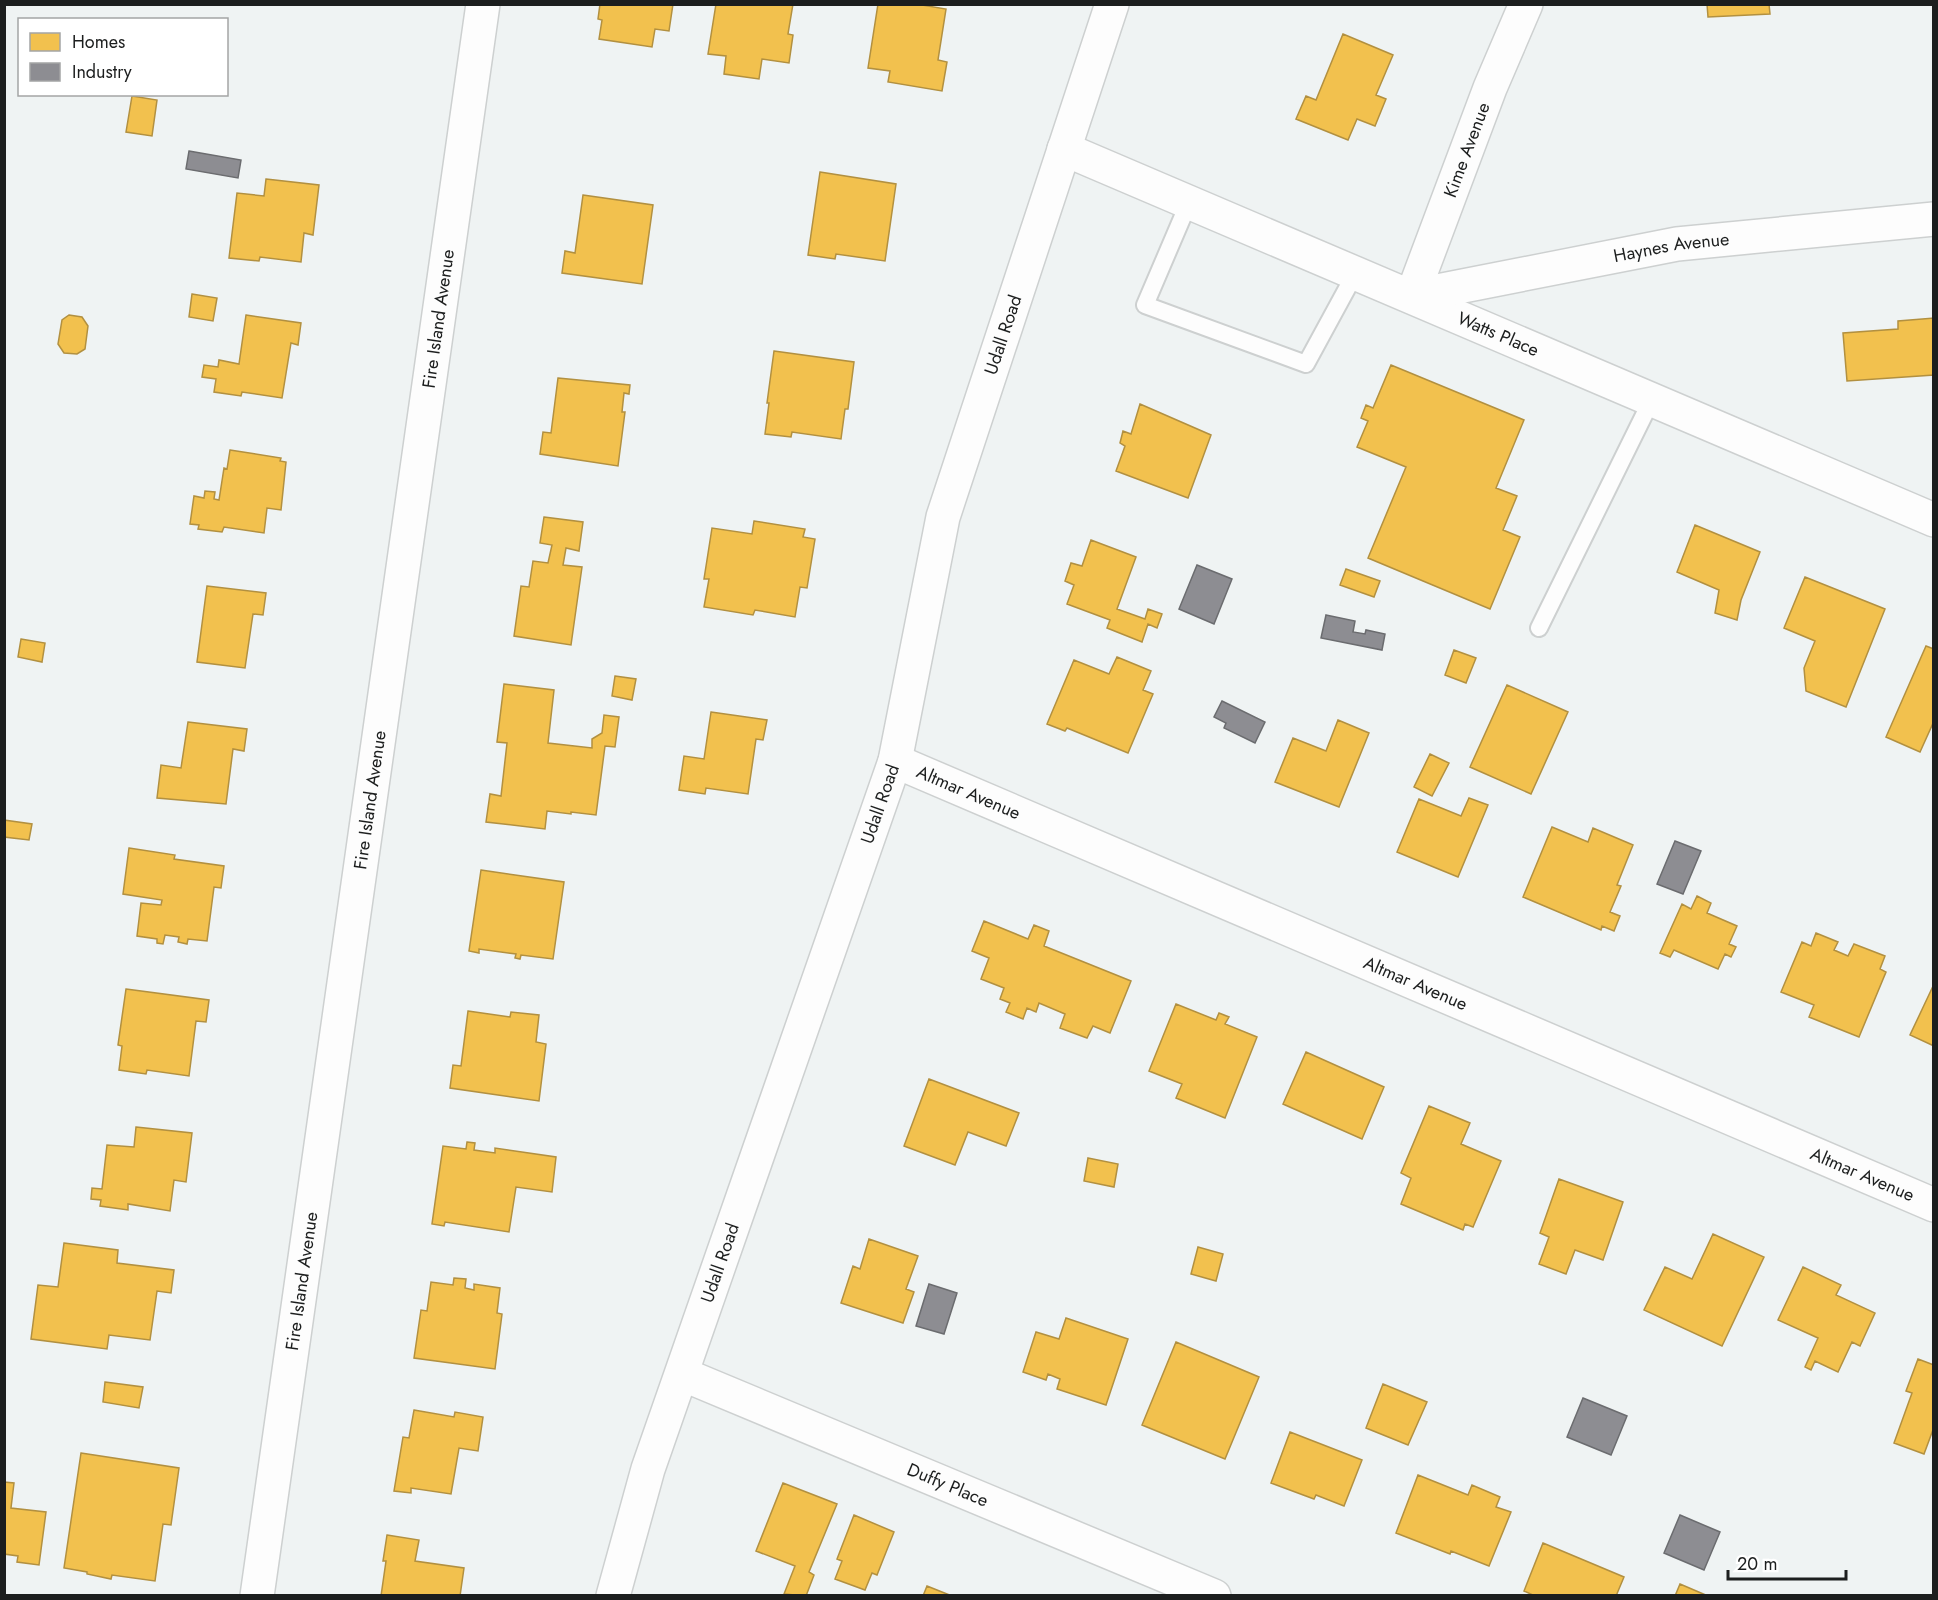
<svg xmlns="http://www.w3.org/2000/svg" width="1938" height="1600" viewBox="0 0 1938 1600" font-family="Jost,sans-serif">
<rect width="100%" height="100%" fill="#eff3f3"/>
<path fill="#f2c14e" stroke="#b29040" stroke-width="1.5" d="M600,4H673L669,31L655,29L652,47L599,39L602,20L598,19Z
M716,4H793L788,34L793,35L789,63L762,59L759,79L724,74L726,56L708,54Z
M878,4H916L946,9L938,60L947,62L942,91L888,82L890,71L868,68Z
M1707,4H1769L1770,14L1708,17Z
M1343,34L1393,55L1376,95L1386,99L1375,126L1357,119L1348,140L1296,119L1306,96L1316,100Z
M132,96L157,100L152,136L126,132Z
M820,172L896,184L885,261L836,254L835,259L808,255Z
M266,179L319,185L313,235L304,233L301,262L260,257L259,261L229,258L237,193L264,196Z
M583,195L653,205L642,284L562,273L565,251L575,253Z
M192,294L217,298L213,321L189,317Z
M69,315L82,317L88,326L85,349L77,354L64,353L58,344L62,320Z
M246,315L301,323L298,345L291,343L282,398L242,392L241,396L214,392L216,379L202,377L204,365L218,367L219,360L239,364Z
M1934,318V375L1847,381L1843,333L1898,329V321Z
M774,351L854,362L848,409H845L841,439L792,432L791,437L765,434L769,403H767Z
M1391,365L1524,420L1496,488L1517,496L1503,530L1520,537L1490,609L1368,558L1406,467L1357,447L1368,421L1361,418L1366,405L1373,408Z
M558,378L630,385L629,394L624,393L622,412H625L618,466L540,454L543,432L551,433Z
M1140,404L1211,435L1188,498L1116,471L1125,446L1120,443L1123,431L1131,434Z
M230,450L281,458L280,461L286,462L281,510L267,508L264,533L224,527L222,532L198,529L199,525L190,524L194,496L204,498L205,491L215,492L214,499L219,500L224,468L227,469Z
M544,517L583,522L579,551L566,548L563,565L582,567L571,645L514,636L521,586L529,587L533,561L548,563L552,545L540,543Z
M754,521L805,529L803,537L815,539L807,588L800,587L795,617L755,610L753,615L704,607L709,579H704L712,528L752,534Z
M1695,525L1760,552L1741,600L1737,620L1715,613L1719,590L1677,572Z
M1091,540L1136,557L1117,609L1145,619L1148,609L1162,614L1157,628L1148,624L1142,642L1107,628L1110,620L1067,604L1074,585L1065,581L1071,563L1082,566Z
M1346,569L1380,581L1374,597L1340,585Z
M1805,577L1885,609L1846,707L1806,691L1804,668L1815,641L1784,628Z
M207,586L266,593L263,615L253,614L245,668L197,662Z
M21,639L45,643L42,662L18,657Z
M1926,646L1934,649V721L1920,752L1886,737Z
M1454,650L1476,658L1466,683L1445,675Z
M1117,657L1151,671L1143,690L1153,694L1128,753L1067,728L1065,731L1047,724L1074,660L1109,674Z
M615,676L636,679L632,700L612,696Z
M504,684L554,690L548,743L592,748V739L602,733L604,715L619,717L615,747L605,746L596,815L571,812V814L547,811L545,829L486,822L490,794L501,796L507,743L497,742Z
M1507,685L1568,712L1531,794L1470,767Z
M711,712L767,720L763,740L756,739L748,794L706,788L705,794L679,790L684,756L704,759Z
M1338,720L1369,733L1339,807L1275,782L1293,738L1326,751Z
M188,722L247,729L244,751L233,749L226,804L157,798L161,765L181,768Z
M1430,754L1449,763L1432,796L1414,787Z
M1469,798L1488,805L1458,877L1397,852L1419,799L1461,816Z
M4,820L32,824L29,840L4,837Z
M1552,827L1588,842L1593,828L1633,845L1617,885L1621,886L1610,912L1620,916L1614,931L1602,926L1601,930L1523,897Z
M129,848L175,855L174,859L224,866L221,888L214,887L207,941L188,939L187,944L178,942L179,937L165,935L163,944L157,943V939L137,936L141,903L161,905L162,900L123,894Z
M481,870L564,882L553,959L521,955L520,959L515,958L516,954L479,949V953L469,951Z
M1697,896L1711,903L1707,913L1737,926L1729,944L1736,947L1731,957L1725,954L1718,969L1674,950L1670,957L1660,953L1682,904L1691,909Z
M984,921L1028,939L1034,925L1049,931L1044,946L1131,981L1110,1033L1093,1026L1087,1038L1060,1028L1065,1014L1039,1003L1036,1012L1027,1008L1023,1019L1006,1012L1010,1003L1000,999L1004,988L981,979L989,958L972,951Z
M1816,933L1838,942L1834,950L1848,956L1854,944L1885,956L1880,969L1886,972L1859,1037L1809,1017L1814,1005L1781,992L1802,942L1811,946Z
M1934,984V1046L1910,1035Z
M126,989L209,1000L206,1022L196,1021L189,1076L147,1070L146,1074L119,1070L122,1046L118,1045Z
M1176,1004L1216,1020L1219,1013L1229,1017L1225,1024L1257,1037L1225,1118L1176,1098L1182,1084L1149,1071Z
M468,1011L510,1017L511,1012L539,1015L536,1042L546,1044L539,1101L450,1088L453,1065L461,1066Z
M1306,1052L1384,1087L1362,1139L1283,1104Z
M929,1079L1019,1113L1006,1146L968,1132L955,1165L904,1146Z
M1429,1106L1470,1123L1461,1144L1501,1161L1473,1227L1465,1224L1463,1230L1401,1204L1411,1178L1401,1173Z
M136,1127L192,1133L186,1182L174,1180L170,1211L128,1204V1210L100,1206L101,1200L91,1199L92,1188L102,1189L107,1145L134,1147Z
M467,1142L475,1143L474,1150L495,1153V1148L556,1157L552,1192L516,1187L509,1232L445,1222L444,1226L432,1224L443,1146L466,1149Z
M1088,1158L1118,1164L1114,1187L1084,1181Z
M1559,1179L1623,1202L1603,1260L1575,1250L1566,1274L1539,1264L1549,1237L1540,1233Z
M1713,1234L1764,1257L1722,1346L1644,1310L1665,1267L1692,1279Z
M869,1239L918,1256L906,1289L914,1292L903,1323L841,1303L853,1266L860,1269Z
M64,1243L118,1250L117,1263L174,1270L171,1293L157,1291L150,1340L109,1335L107,1349L31,1339L38,1285L58,1287Z
M1198,1247L1223,1254L1216,1281L1191,1274Z
M1803,1267L1841,1285L1836,1295L1875,1313L1860,1346L1852,1342L1838,1372L1815,1361L1811,1370L1805,1367L1818,1338L1778,1320Z
M454,1278L466,1279L465,1288L474,1290V1284L500,1288L497,1313L502,1314L495,1369L414,1358L421,1310L427,1311L431,1282L453,1285Z
M1066,1318L1128,1339L1106,1405L1057,1389L1060,1379L1048,1374L1046,1380L1023,1372L1036,1332L1059,1339Z
M1176,1342L1259,1377L1225,1459L1142,1425Z
M1918,1359L1934,1365V1427L1924,1454L1894,1443L1912,1393L1906,1391Z
M105,1382L143,1387L139,1408L103,1402Z
M1383,1384L1427,1402L1408,1445L1366,1428Z
M414,1410L454,1417L455,1412L483,1417L478,1451L459,1448L451,1494L411,1488V1493L394,1491L403,1437L409,1438Z
M1290,1432L1362,1460L1344,1506L1316,1495L1314,1499L1271,1483Z
M81,1453L179,1468L171,1525L163,1524L155,1581L112,1575L111,1579L87,1574V1572L64,1568Z
M1418,1475L1468,1495L1472,1485L1500,1497L1496,1507L1511,1512L1489,1566L1451,1551L1450,1554L1396,1533Z
M4,1482L14,1483L11,1508L46,1512L39,1565L17,1562L18,1556L4,1554Z
M783,1483L837,1504L809,1572L814,1575L806,1596L784,1594L795,1566L756,1551Z
M854,1515L894,1532L877,1575L872,1573L865,1590L835,1579L842,1561L837,1559Z
M387,1535L419,1540L415,1561L464,1568L460,1596H381L386,1561H383Z
M1543,1543L1624,1577L1616,1596H1535L1524,1591Z
M1680,1584L1708,1596H1675Z
M927,1586L952,1596H923Z"/>
<path fill="#8d8d92" stroke="#6b6c6f" stroke-width="1.5" d="M189,151L241,160L238,178L186,169Z
M1197,565L1232,579L1214,624L1179,609Z
M1326,615L1355,621L1353,632L1365,634L1366,630L1385,634L1382,650L1321,638Z
M1222,701L1265,722L1255,743L1224,728L1226,723L1214,717Z
M1675,841L1701,851L1683,894L1657,884Z
M929,1284L957,1293L944,1334L916,1326Z
M1583,1398L1627,1416L1611,1455L1567,1437Z
M1680,1515L1720,1532L1704,1570L1664,1553Z"/>
<g fill="none" stroke-linecap="round" stroke-linejoin="round">
<defs>
<path id="service" d="M1189,202L1145,305L1306,364L1356,272
M1539,628L1652,399"/>
<g id="minor">
<path id="s1" d="M1064,149L1934,520"/>
<path id="s2" d="M1412,296L1677,244L1934,219"/>
<path id="s3" d="M1412,296L1490,88L1526,4"/>
<path id="s4" d="M895,761L1934,1205"/>
<path id="s5" d="M682,1374L1214,1596"/>
<path id="s6" d="M257,1596L483,4"/>
</g>
<g id="tertiary">
<path id="s7" d="M613,1596L648,1469L895,761L943,517L1112,4"/>
</g>
</defs>
<use href="#service" stroke="#cdd0d0" stroke-width="20"/>
<use href="#minor" stroke="#cdd0d0" stroke-width="36"/>
<use href="#tertiary" stroke="#cdd0d0" stroke-width="36"/>
<use href="#service" stroke="#fdfdfd" stroke-width="16"/>
<use href="#minor" stroke="#fdfdfd" stroke-width="33"/>
<use href="#tertiary" stroke="#fdfdfd" stroke-width="33"/>
</g>
<g text-anchor="middle" dominant-baseline="central" stroke-width="6" stroke-linejoin="round" paint-order="stroke">
<g font-size="18" fill="#1c1e1e" stroke="#fff">
<text stroke="none"><textPath href="#s3" startOffset="156">Kime Avenue</textPath></text>
<text stroke="none"><textPath href="#s2" startOffset="264">Haynes Avenue</textPath></text>
<text stroke="none"><textPath href="#s6" startOffset="1290">Fire Island Avenue</textPath></text>
<text stroke="none"><textPath href="#s1" startOffset="472">Watts Place</textPath></text>
<text stroke="none"><textPath href="#s7" startOffset="1322">Udall Road</textPath></text>
<text stroke="none"><textPath href="#s4" startOffset="80">Altmar Avenue</textPath></text>
<text stroke="none"><textPath href="#s6" startOffset="804">Fire Island Avenue</textPath></text>
<text stroke="none"><textPath href="#s7" startOffset="836">Udall Road</textPath></text>
<text stroke="none"><textPath href="#s4" startOffset="566">Altmar Avenue</textPath></text>
<text stroke="none"><textPath href="#s4" startOffset="1052">Altmar Avenue</textPath></text>
<text stroke="none"><textPath href="#s7" startOffset="350">Udall Road</textPath></text>
<text stroke="none"><textPath href="#s6" startOffset="318">Fire Island Avenue</textPath></text>
<text stroke="none"><textPath href="#s5" startOffset="288">Duffy Place</textPath></text>
</g>
</g>
<rect width="1938" height="1600" fill="none" stroke="#1c1e1e" stroke-width="12"/>
<rect x="18" y="18" width="210" height="78" fill="#ffffff" stroke="#a4a5a5" stroke-width="1.5"/>
<rect x="30" y="33" width="30" height="18" fill="#f2c14e" stroke="#a4a5a5" stroke-width="1.5"/>
<text x="72" y="48" font-size="18" fill="#1c1e1e">Homes</text>
<rect x="30" y="63" width="30" height="18" fill="#8d8d92" stroke="#a4a5a5" stroke-width="1.5"/>
<text x="72" y="78" font-size="18" fill="#1c1e1e">Industry</text>
<path d="M1728 1570v9h118v-9" fill="none" stroke="#1c1e1e" stroke-width="3"/>
<text x="1737" y="1570" font-size="18" fill="#1c1e1e" stroke="#ffffff" stroke-width="4.5" paint-order="stroke">20 m</text>
</svg>
